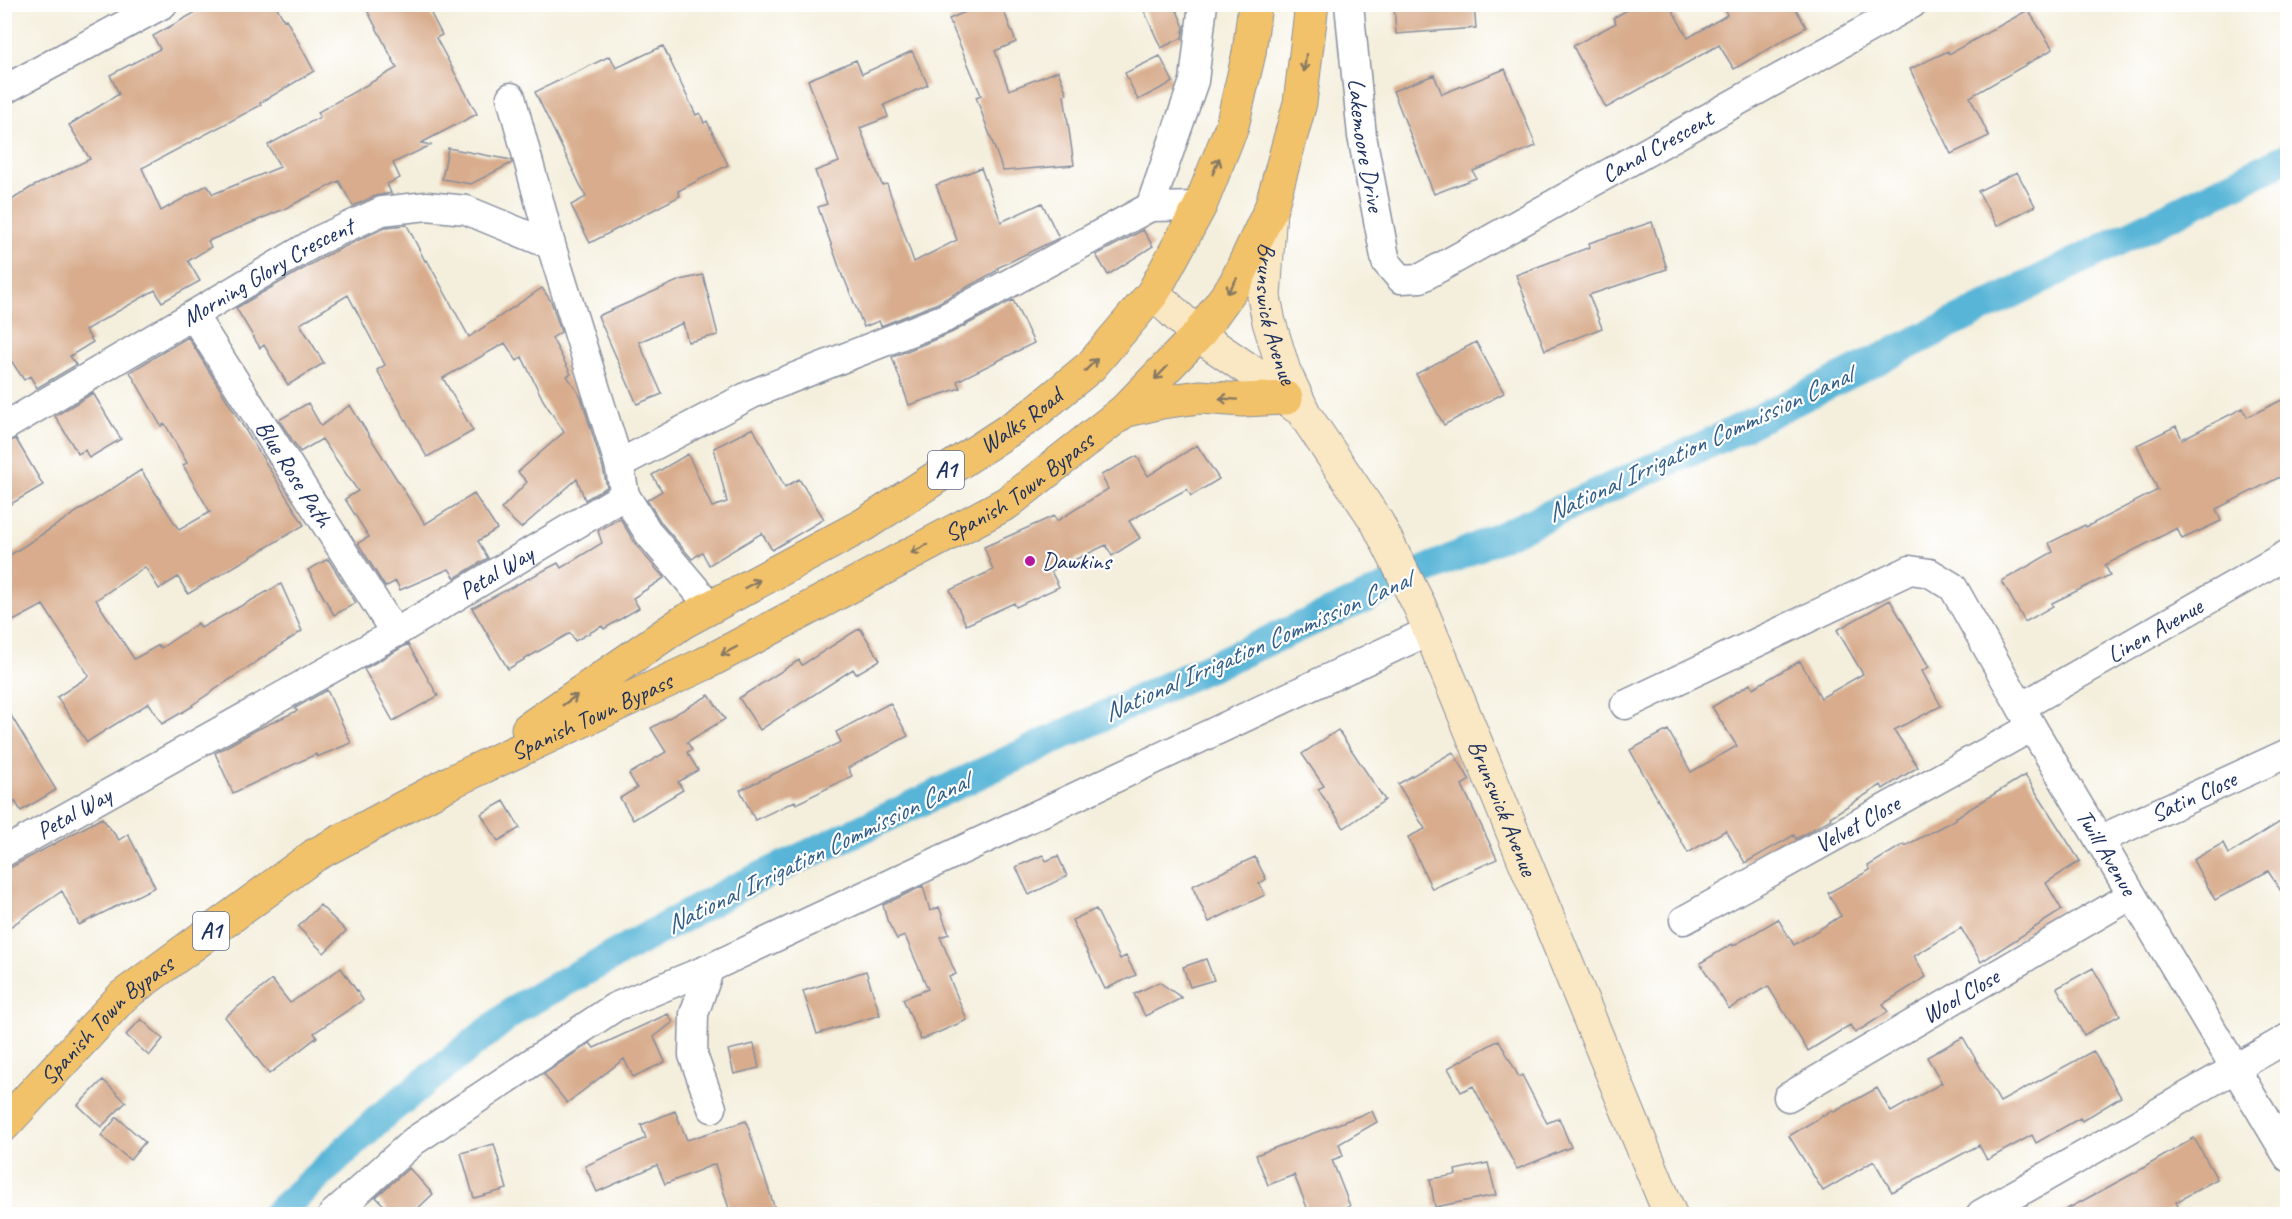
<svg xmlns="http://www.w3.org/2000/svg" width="2292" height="1219" viewBox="0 0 2292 1219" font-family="Caveat,sans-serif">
<rect width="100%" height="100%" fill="#fff"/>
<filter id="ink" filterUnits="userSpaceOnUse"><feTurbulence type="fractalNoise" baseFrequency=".0167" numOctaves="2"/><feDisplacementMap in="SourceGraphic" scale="12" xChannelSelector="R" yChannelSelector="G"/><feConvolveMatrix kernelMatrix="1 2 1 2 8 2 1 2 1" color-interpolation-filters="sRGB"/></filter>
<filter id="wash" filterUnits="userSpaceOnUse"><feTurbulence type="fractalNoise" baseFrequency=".008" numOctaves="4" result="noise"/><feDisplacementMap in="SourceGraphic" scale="24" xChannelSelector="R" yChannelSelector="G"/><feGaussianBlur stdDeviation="1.35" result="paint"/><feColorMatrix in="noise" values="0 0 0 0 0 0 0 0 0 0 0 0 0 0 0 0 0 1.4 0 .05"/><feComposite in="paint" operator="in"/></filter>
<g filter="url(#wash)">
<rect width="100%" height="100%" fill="#f4efdd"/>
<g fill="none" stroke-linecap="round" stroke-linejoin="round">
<path stroke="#59b5d7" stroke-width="30" d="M277,1214L382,1116L519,1007L736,888L1174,683L1716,440L2288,157"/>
</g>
<g id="blocks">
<path fill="#d8ac8c" d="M210,4H275L284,20L286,19L314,71L260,103L261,105L142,168L161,211L207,185L213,194L280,167L268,145L320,117L318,112L397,68L364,4H426L442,35L436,38L477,114L421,143L431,145L393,163L400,178L387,184L391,193L375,196L353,206L339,181L284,209L208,241L211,247L188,261L200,281L162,302L155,290L85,330L93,342L70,356L76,365L37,388L30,376L24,380L4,350V205L30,188L90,159L69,125L119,94L110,75L160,49L153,36Z
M984,4H1001L1016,42L995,51L1009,90L1058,71L1067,94L1064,95L1074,165L1003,171L976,97L981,95L949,19Z
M1141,4H1174L1184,27L1182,38L1161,48Z
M1394,4H1474L1476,28L1396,34Z
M1638,4H1669L1688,38L1727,15L1722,4H1793L1806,27L1734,69L1719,45L1606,108L1573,46L1616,23L1613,18Z
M2028,10L2053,49L1970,97L1989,136L1951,154L1910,69L1948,51L1949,54Z
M663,46L696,115L700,113L704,123L707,121L728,165L678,191L680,196L590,243L571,205L586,197L535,92L610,56L616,68Z
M912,51L928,85L884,105L888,117L860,128L882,185L887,184L914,262L957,240L936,185L981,168L1001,222L1042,203L1059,238L997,268L998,270L938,303L881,326L879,321L864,327L844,278H843L818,207L827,204L815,171L839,162L808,80L856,60L862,74Z
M1160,56L1173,82L1138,100L1125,73Z
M1505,69L1536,146L1473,171L1476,178L1434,194L1393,91L1434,75L1442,94Z
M448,148L511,160L512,163L471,184L442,179Z
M2017,172L2035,206L1997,226L1978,191Z
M1652,222L1667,269L1589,295L1602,328L1545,350L1516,275L1590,247L1589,243Z
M407,225L425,261L427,260L469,337L542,288L551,301L561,332L552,338L571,374L567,376L581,397L603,468L607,487L585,500L577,479L521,528L501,509L527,482L518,472L564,432L543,400L522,357L517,361L505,343L443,378L473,431L427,457L377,370L385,365L348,295L300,324L324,363L288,385L264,345L260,348L236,308L327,255L386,227Z
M1143,230L1153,246L1108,275L1096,255Z
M703,275L718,335L688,342L683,323L639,342L662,394L637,404L598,316L680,280Z
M1013,300L1034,343L957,381L960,388L909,405L892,357L951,333Z
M188,337L304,525L188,594L178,577L159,589L145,567L96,600L134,659L159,645L161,648L198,623L201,628L281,584L302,631L192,705L193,706L162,724L149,703L87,742L57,697L89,676L43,605L4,626V559L141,470L179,530L210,512L183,465L187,463L165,424L161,426L130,372Z
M1476,342L1504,393L1444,425L1416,374Z
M93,393L121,439L89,458L85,450L78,454L55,416Z
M2288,397V473L2216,509L2221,521L2182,539L2177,528L2105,565L2110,575L2052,603L2053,606L2025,622L2002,581L2053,552L2049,543L2085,525L2086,527L2158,490L2137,445L2176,426L2182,439L2243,408L2247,417Z
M308,403L321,426L350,405L425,524L474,494L497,529L478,541L488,558L455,578L449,569L400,590L396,581L385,587L358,543L369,537L345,499L358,491L322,439L300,452L279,420Z
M753,428L785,487L799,479L824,519L772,550L762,533L709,565L702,552L692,559L662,524L647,500L662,491L652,475L688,454L712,507L727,502L714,448Z
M16,439L43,485L11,504L4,492V443Z
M1197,445L1219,479L1191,496L1187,489L1129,521L1140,538L1112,556L1106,545L1051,571L1059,587L1016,607L1014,603L966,625L950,590L993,570L984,547L1054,516L1057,521L1108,489L1101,475L1137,456L1148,476Z
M620,518L636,545L664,578L633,598L639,608L604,629L602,626L575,641L570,633L508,669L472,608L558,563L561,568L602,543L598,531Z
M328,559L356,603L334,615L308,570Z
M1890,600L1929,667L1922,671L1941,706L1894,730L1918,767L1883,789L1881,785L1830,817L1831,819L1796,839L1794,835L1745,863L1726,830L1688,853L1630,750L1668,730L1691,772L1737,746L1712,707L1750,684L1753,688L1800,661L1821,698L1863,674L1837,630Z
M860,628L880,660L856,674L853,669L760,730L739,698L799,660L802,665Z
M408,644L438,696L393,721L364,669Z
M327,690L351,743L317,757L316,754L233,793L215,753L256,730L297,711L295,708Z
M709,695L725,719L687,742L692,750L687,752L698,770L678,782L683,790L633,820L620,798L637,788L629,774L666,752L651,728Z
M890,703L908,736L848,768L852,776L796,804L795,801L755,820L740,790L841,742L836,732Z
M4,704L56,790L21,811L15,801L4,808Z
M1338,730L1385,800L1344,828L1318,789L1324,786L1302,754Z
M1453,752L1470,780L1462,785L1497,859L1432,889L1408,837L1425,829L1398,784Z
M2025,775L2080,861L2046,883L2062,910L1981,962L1961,928L1914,956L1926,977L1883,1004L1888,1012L1855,1033L1850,1025L1808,1051L1768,986L1729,1009L1700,963L1732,944L1733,946L1778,919L1794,945L1841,916L1828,893L1870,870L1868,866L1904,844L1905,846L1956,819L1955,818Z
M504,801L520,828L498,841L481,814Z
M2288,817V902L2268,871L2215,900L2193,860L2223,843L2229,854Z
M102,818L119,840L128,834L155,887L79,925L62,891L4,931V871Z
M1043,855L1046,861L1058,856L1067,876L1029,895L1016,867Z
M1255,857L1266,879L1259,884L1265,895L1209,922L1192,886Z
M923,886L930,911L939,907L949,934L940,937L956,974L949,977L967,1020L921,1040L903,999L928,989L905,936L897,939L887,920L883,905Z
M320,905L346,931L324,953L298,927Z
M1096,909L1120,959L1126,956L1136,975L1105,989L1072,920Z
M1206,959L1214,980L1190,987L1183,967Z
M341,968L363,1000L314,1033L317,1037L269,1074L225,1017L272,980L290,1003Z
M2093,968L2120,1015L2084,1035L2057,988Z
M866,971L880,1015L817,1034L803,991Z
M1159,982L1182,998L1145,1016L1134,994Z
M668,1014L673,1022L654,1037L665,1062L633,1077L624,1059L567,1103L544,1074L590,1043L594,1048Z
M141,1019L163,1039L149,1056L126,1035Z
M1963,1037L2000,1102L2093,1051L2121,1097L2082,1121L2080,1118L2036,1143L2032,1135L1987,1160L1979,1145L1892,1192L1874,1161L1823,1191L1789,1136L1832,1110L1834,1112L1877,1088L1891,1112L1942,1083L1927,1057Z
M1499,1040L1519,1077L1522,1075L1547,1123L1559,1118L1571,1147L1517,1169L1473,1086L1461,1092L1448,1068Z
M754,1044L759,1068L734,1074L728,1050Z
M103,1080L126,1102L101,1127L78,1105Z
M675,1111L687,1140L746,1121L777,1215H731L715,1164L665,1184L657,1165L597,1192L585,1166L646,1138L641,1125Z
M1372,1111L1377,1122L1339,1144L1343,1156L1332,1160L1350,1206L1328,1215H1310L1294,1175L1268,1185L1256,1155Z
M117,1117L145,1142L130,1160L101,1136Z
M2194,1138L2217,1179L2176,1202L2178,1206L2163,1215H2056L2138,1171Z
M494,1144L507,1189L474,1198L461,1153Z
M1488,1163L1496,1195L1435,1207L1430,1179L1456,1175L1455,1170Z
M409,1168L433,1194L411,1215H393L376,1197Z"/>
</g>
</g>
<g filter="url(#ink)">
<use href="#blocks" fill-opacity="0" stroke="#888f9e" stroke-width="1.5"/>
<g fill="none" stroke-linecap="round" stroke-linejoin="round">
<defs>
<g id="street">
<path id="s1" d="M1349,4L1362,136L1386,262L1401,279L1421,278L1912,4"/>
<path d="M4,90L163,4"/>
<path d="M511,97L551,245L619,464L625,495L649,534L710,606"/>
<path d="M1150,207L1194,81L1203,4"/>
<path id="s2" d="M193,315L395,633"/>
<path id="s3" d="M4,427L319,240L382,211L427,206L466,210L551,245"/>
<path d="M619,464L752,394L945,318L1150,207L1200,206"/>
<path id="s4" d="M1625,705L1910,570L1930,573L1953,587L2032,727L2288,1157"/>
<path id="s5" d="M2021,707L2288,554"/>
<path id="s6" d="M2099,840L2288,753"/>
<path id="s7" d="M4,852L395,633L625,495"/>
<path id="s8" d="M1684,920L2032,727"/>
<path d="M710,968L694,1014L693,1055L712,1108"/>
<path id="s9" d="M1788,1097L2132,895"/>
<path d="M333,1214L414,1141L615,1007L710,968L1429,631"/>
<path d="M1981,1214L2288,1038"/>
</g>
<g id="secondary">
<path id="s10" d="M1270,210L1264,297L1269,322L1284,371L1305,415L1377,522L1420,607L1670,1214"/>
<path d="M1153,293L1198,335L1252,372L1297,407"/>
</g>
<g id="primary">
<path d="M1124,411L1162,402L1200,397L1243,400L1286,398"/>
<path id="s11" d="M528,729L683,622L865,524L1032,415L1091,366L1153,293L1200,206L1232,126L1249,53L1255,4"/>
<path id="s12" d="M4,1125L123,996L315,855L453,781L704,664L1007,503L1124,411L1198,335L1235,284L1271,208L1300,103L1312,4"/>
</g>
</defs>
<use href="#street" stroke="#888f9e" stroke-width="31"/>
<use href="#secondary" stroke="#888f9e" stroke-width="35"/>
<use href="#primary" stroke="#888f9e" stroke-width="35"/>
<use href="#street" stroke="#fff" stroke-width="28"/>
<use href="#secondary" stroke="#fae7c3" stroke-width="33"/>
<use href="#primary" stroke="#f2c26a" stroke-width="33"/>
</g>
<defs><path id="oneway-shaft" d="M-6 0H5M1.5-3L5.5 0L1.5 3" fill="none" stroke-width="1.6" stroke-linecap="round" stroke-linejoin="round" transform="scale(1.5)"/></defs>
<g stroke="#867864">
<use href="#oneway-shaft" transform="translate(1305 63) rotate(97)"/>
<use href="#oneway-shaft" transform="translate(1216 166) rotate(-68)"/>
<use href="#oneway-shaft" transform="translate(1232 286) rotate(122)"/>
<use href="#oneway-shaft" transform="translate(1091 365) rotate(-45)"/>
<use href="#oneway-shaft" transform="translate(1161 373) rotate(134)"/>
<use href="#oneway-shaft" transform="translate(1228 399) rotate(-176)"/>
<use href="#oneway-shaft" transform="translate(919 549) rotate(152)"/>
<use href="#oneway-shaft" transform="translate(752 584) rotate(-28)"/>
<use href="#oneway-shaft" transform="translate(729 651) rotate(152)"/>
<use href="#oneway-shaft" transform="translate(570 700) rotate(-35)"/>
</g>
</g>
<circle fill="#b5179e" stroke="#fff" stroke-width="2" cx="1030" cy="561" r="6"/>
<g text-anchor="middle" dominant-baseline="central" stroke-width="4.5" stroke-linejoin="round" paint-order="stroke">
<g fill="#fff" stroke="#5f6d8e" stroke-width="1.5">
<rect x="928" y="451" width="36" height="38" rx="4.5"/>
<rect x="193" y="912" width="36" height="38" rx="4.5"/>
</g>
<g font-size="22" font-weight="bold" fill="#1b2f5e">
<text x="946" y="470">A1</text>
<text x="211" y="931">A1</text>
</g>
<g font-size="24" fill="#1b2f5e" stroke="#fff">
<text stroke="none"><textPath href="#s1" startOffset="142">Lakemoore Drive</textPath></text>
<text stroke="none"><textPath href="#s1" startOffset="574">Canal Crescent</textPath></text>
<text stroke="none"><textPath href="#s3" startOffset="306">Morning Glory Crescent</textPath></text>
<text stroke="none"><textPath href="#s10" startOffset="105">Brunswick Avenue</textPath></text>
<text stroke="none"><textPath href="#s11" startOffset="582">Walks Road</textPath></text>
<text stroke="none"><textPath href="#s2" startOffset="188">Blue Rose Path</textPath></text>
<text stroke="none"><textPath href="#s12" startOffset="1209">Spanish Town Bypass</textPath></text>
<text stroke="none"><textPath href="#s7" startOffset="566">Petal Way</textPath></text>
<text stroke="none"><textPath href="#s5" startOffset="154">Linen Avenue</textPath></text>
<text stroke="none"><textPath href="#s12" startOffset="723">Spanish Town Bypass</textPath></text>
<text stroke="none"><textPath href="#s6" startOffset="104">Satin Close</textPath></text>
<text stroke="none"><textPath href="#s10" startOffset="654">Brunswick Avenue</textPath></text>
<text stroke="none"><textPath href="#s7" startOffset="80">Petal Way</textPath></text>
<text stroke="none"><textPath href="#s8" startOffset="198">Velvet Close</textPath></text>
<text stroke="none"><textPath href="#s4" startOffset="669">Twill Avenue</textPath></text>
<text stroke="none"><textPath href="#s9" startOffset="200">Wool Close</textPath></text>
<text stroke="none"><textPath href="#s12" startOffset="147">Spanish Town Bypass</textPath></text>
</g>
<g font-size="24" fill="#1b2f5e" stroke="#fff" text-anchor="start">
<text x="1042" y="561">Dawkins</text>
</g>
<g font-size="26" font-style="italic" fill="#315e88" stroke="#fff">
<text transform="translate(1699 444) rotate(-25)">National Irrigation Commission Canal</text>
<text transform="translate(1257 646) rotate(-24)">National Irrigation Commission Canal</text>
<text transform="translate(817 853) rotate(-26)">National Irrigation Commission Canal</text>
</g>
</g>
<rect width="2292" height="1219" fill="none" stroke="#fff" stroke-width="24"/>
</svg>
